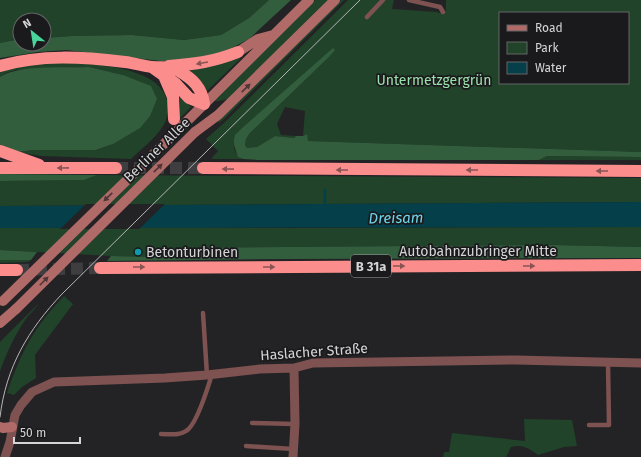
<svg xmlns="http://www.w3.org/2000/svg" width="641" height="457" viewBox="0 0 641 457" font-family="'Fira Sans',sans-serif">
<rect width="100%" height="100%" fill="#232326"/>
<path fill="#204329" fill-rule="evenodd" d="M0,0H269L249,18L221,35L184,40L132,35L72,36L44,38V20H20V39L0,43Z
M315,0H329L228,99L219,101H213Z
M341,0H344L224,119L219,123L218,121Z
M348,0H394L392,9L437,12L439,13L446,11V0H641V152L307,141V134L303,136L305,111L285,107L277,124L281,135L296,136L294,138L275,136L257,147L247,148L245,145L246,139L250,133L329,57L242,128C233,138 229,151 243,159H211L218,151L206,139L225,122ZM500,13H628V83H500Z
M240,57V59L207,91L188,70Z
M51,61C82,64 166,63 168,106C168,113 167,120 163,126C155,139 141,149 131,159L41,156L17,152L33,150H97L113,144L123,75L89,67L54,68L15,70L6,73L0,77V69Z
M176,91L191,107L180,118V101Z
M547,156L641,157V160H539Z
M97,175L641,178V202L0,206V181L84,180Z
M165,227L283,228L641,227V247L552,245L156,248L155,257L111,256L0,250V228Z
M0,260H31L28,262L0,263Z
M64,296L73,304L35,355L36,378L22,387L14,395L7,393C21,352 34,327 64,296Z
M38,304C36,308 32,312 28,316C16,332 7,352 0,371V342Z
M524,419L572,420L577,446L564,447L538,455C528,448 523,444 511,447L506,457H443L444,452H449L452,433L525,441Z"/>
<path fill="#325e3d" d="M269,0H291L249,39L222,53L169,62L66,50L38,52L0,58V43L20,39V44H44V38L72,36L132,35L184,40L221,35L249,18Z
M333,48L335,50L329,57L250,133L246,139L245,145L247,148L257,147L275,136L294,138L296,136H303L307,134L308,141L641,152V157L547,156L539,160H258L243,159L238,157L234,145V140L235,135L242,128Z
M89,67L123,75L151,86L157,99L150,116L140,128L113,144L96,150H33L17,152L0,147V77C19,64 66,68 89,67Z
M0,174L97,175L84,180L0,181Z
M552,245L641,247V258L286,259L107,261L111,256L154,257L156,248Z
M0,250L37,252L31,260H0Z"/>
<path fill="#043f4a" d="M641,202V227L0,228V206Z"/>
<path fill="#232326" d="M86,204H165L139,229H60Z"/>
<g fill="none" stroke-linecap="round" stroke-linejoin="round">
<path stroke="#043f4a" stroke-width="2.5" d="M325,190V208"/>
<path stroke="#3e3e41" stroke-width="12" stroke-dasharray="12 6" stroke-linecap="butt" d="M116,168H203
M17,270L100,268"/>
<path stroke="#7d5250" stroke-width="4.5" d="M409,0L440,7L443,12
M367,17L383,0
M203,313L207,375
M252,423L295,424
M589,425H609L608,362
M161,434C169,434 179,436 186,431C197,425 208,387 212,374
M246,446L293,449"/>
<path stroke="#7d5250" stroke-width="9" d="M5,457L10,442L15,415L21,405L32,392L54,382L165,378L207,375L260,369L294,368L313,363L516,360L641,363
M293,457L295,424L294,368"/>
<path stroke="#b06a68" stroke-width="10" d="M238,52L258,39L273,35
M195,132L218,115L335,0
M167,141L309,0
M0,323L16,309
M0,427L3,428L12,427"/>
<path stroke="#fb8e8c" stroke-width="12" d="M0,66C41,54 83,57 125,62C134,63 143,66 152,67C163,68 169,66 179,71C193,79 202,88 204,104L189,98L176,84L152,67
M169,66C195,64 213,62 238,52
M164,76L173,97L174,119
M0,151L39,165
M0,168H116
M203,168L641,171
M100,268L641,265
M0,270H17"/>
<path stroke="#b5b5b7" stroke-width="1" d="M0,417C6,367 28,330 62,294L360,0"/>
<path stroke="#b06a68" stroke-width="10" d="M3,301L167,141
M16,309L195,132"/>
</g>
<defs><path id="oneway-solid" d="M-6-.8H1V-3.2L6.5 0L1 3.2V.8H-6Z"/></defs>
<g fill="#8a5454">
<use href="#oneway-solid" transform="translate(202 63) rotate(170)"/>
<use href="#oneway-solid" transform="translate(63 168) rotate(179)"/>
<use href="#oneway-solid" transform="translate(228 169) rotate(-179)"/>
<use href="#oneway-solid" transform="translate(342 170) rotate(-180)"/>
<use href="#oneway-solid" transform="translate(472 170) rotate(-180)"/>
<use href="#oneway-solid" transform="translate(602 171) rotate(-180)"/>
<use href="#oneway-solid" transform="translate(399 266)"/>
<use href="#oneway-solid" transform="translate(529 266)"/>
<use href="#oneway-solid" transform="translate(139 267)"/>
<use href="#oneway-solid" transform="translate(269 267)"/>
</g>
<g fill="#4e3637">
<use href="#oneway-solid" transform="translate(246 88) rotate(-44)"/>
<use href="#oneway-solid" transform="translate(158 168) rotate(-44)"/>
<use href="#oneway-solid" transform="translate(108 197) rotate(136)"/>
<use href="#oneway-solid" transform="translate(44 281) rotate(-45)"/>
</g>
<circle fill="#0f9aa8" stroke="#1a1a1c" stroke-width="1.5" cx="138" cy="252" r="4"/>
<g text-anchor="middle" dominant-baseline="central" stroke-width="3.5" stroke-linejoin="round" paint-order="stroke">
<rect fill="#1a1a1c" stroke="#9d9d9f" stroke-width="1" x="351" y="255" width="40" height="22" rx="3"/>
<g font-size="13" font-weight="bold" fill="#d5d5d7">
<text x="371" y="266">B 31a</text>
</g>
<g font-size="14" fill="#9be0ab" stroke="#1a1a1c">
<text x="434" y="80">Untermetzgergrün</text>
</g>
<g font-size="14" fill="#d5d5d7" stroke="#1a1a1c">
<text transform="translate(157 150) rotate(-44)">Berliner Allee</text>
<text x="478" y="251">Autobahnzubringer Mitte</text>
<text transform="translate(314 352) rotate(-4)">Haslacher Straße</text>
</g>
<g font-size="14" fill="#d5d5d7" stroke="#1a1a1c" text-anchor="start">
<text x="146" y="252">Betonturbinen</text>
</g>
<g font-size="15" font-style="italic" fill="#6cd5eb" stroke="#1a1a1c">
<text transform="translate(396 218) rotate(-1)">Dreisam</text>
</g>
</g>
<rect x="499" y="12" width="130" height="72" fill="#1a1a1c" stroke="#656567"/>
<rect x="507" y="25" width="20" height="6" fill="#b06a68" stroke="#656567"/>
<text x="535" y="32" font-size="12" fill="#d5d5d7">Road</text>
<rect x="507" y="42" width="20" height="12" fill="#204329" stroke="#656567"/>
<text x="535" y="52" font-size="12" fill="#d5d5d7">Park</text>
<rect x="507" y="62" width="20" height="12" fill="#043f4a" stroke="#656567"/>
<text x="535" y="72" font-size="12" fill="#d5d5d7">Water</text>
<g transform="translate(32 32) rotate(330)"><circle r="19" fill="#1a1a1c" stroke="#656567"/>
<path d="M0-3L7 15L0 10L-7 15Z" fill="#4ad49c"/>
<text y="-6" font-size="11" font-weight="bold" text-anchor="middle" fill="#d5d5d7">N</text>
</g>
<path d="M14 437v6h66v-6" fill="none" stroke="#d5d5d7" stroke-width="2"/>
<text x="20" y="437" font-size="12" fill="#d5d5d7" stroke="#1a1a1c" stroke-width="3" paint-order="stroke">50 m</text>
</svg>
